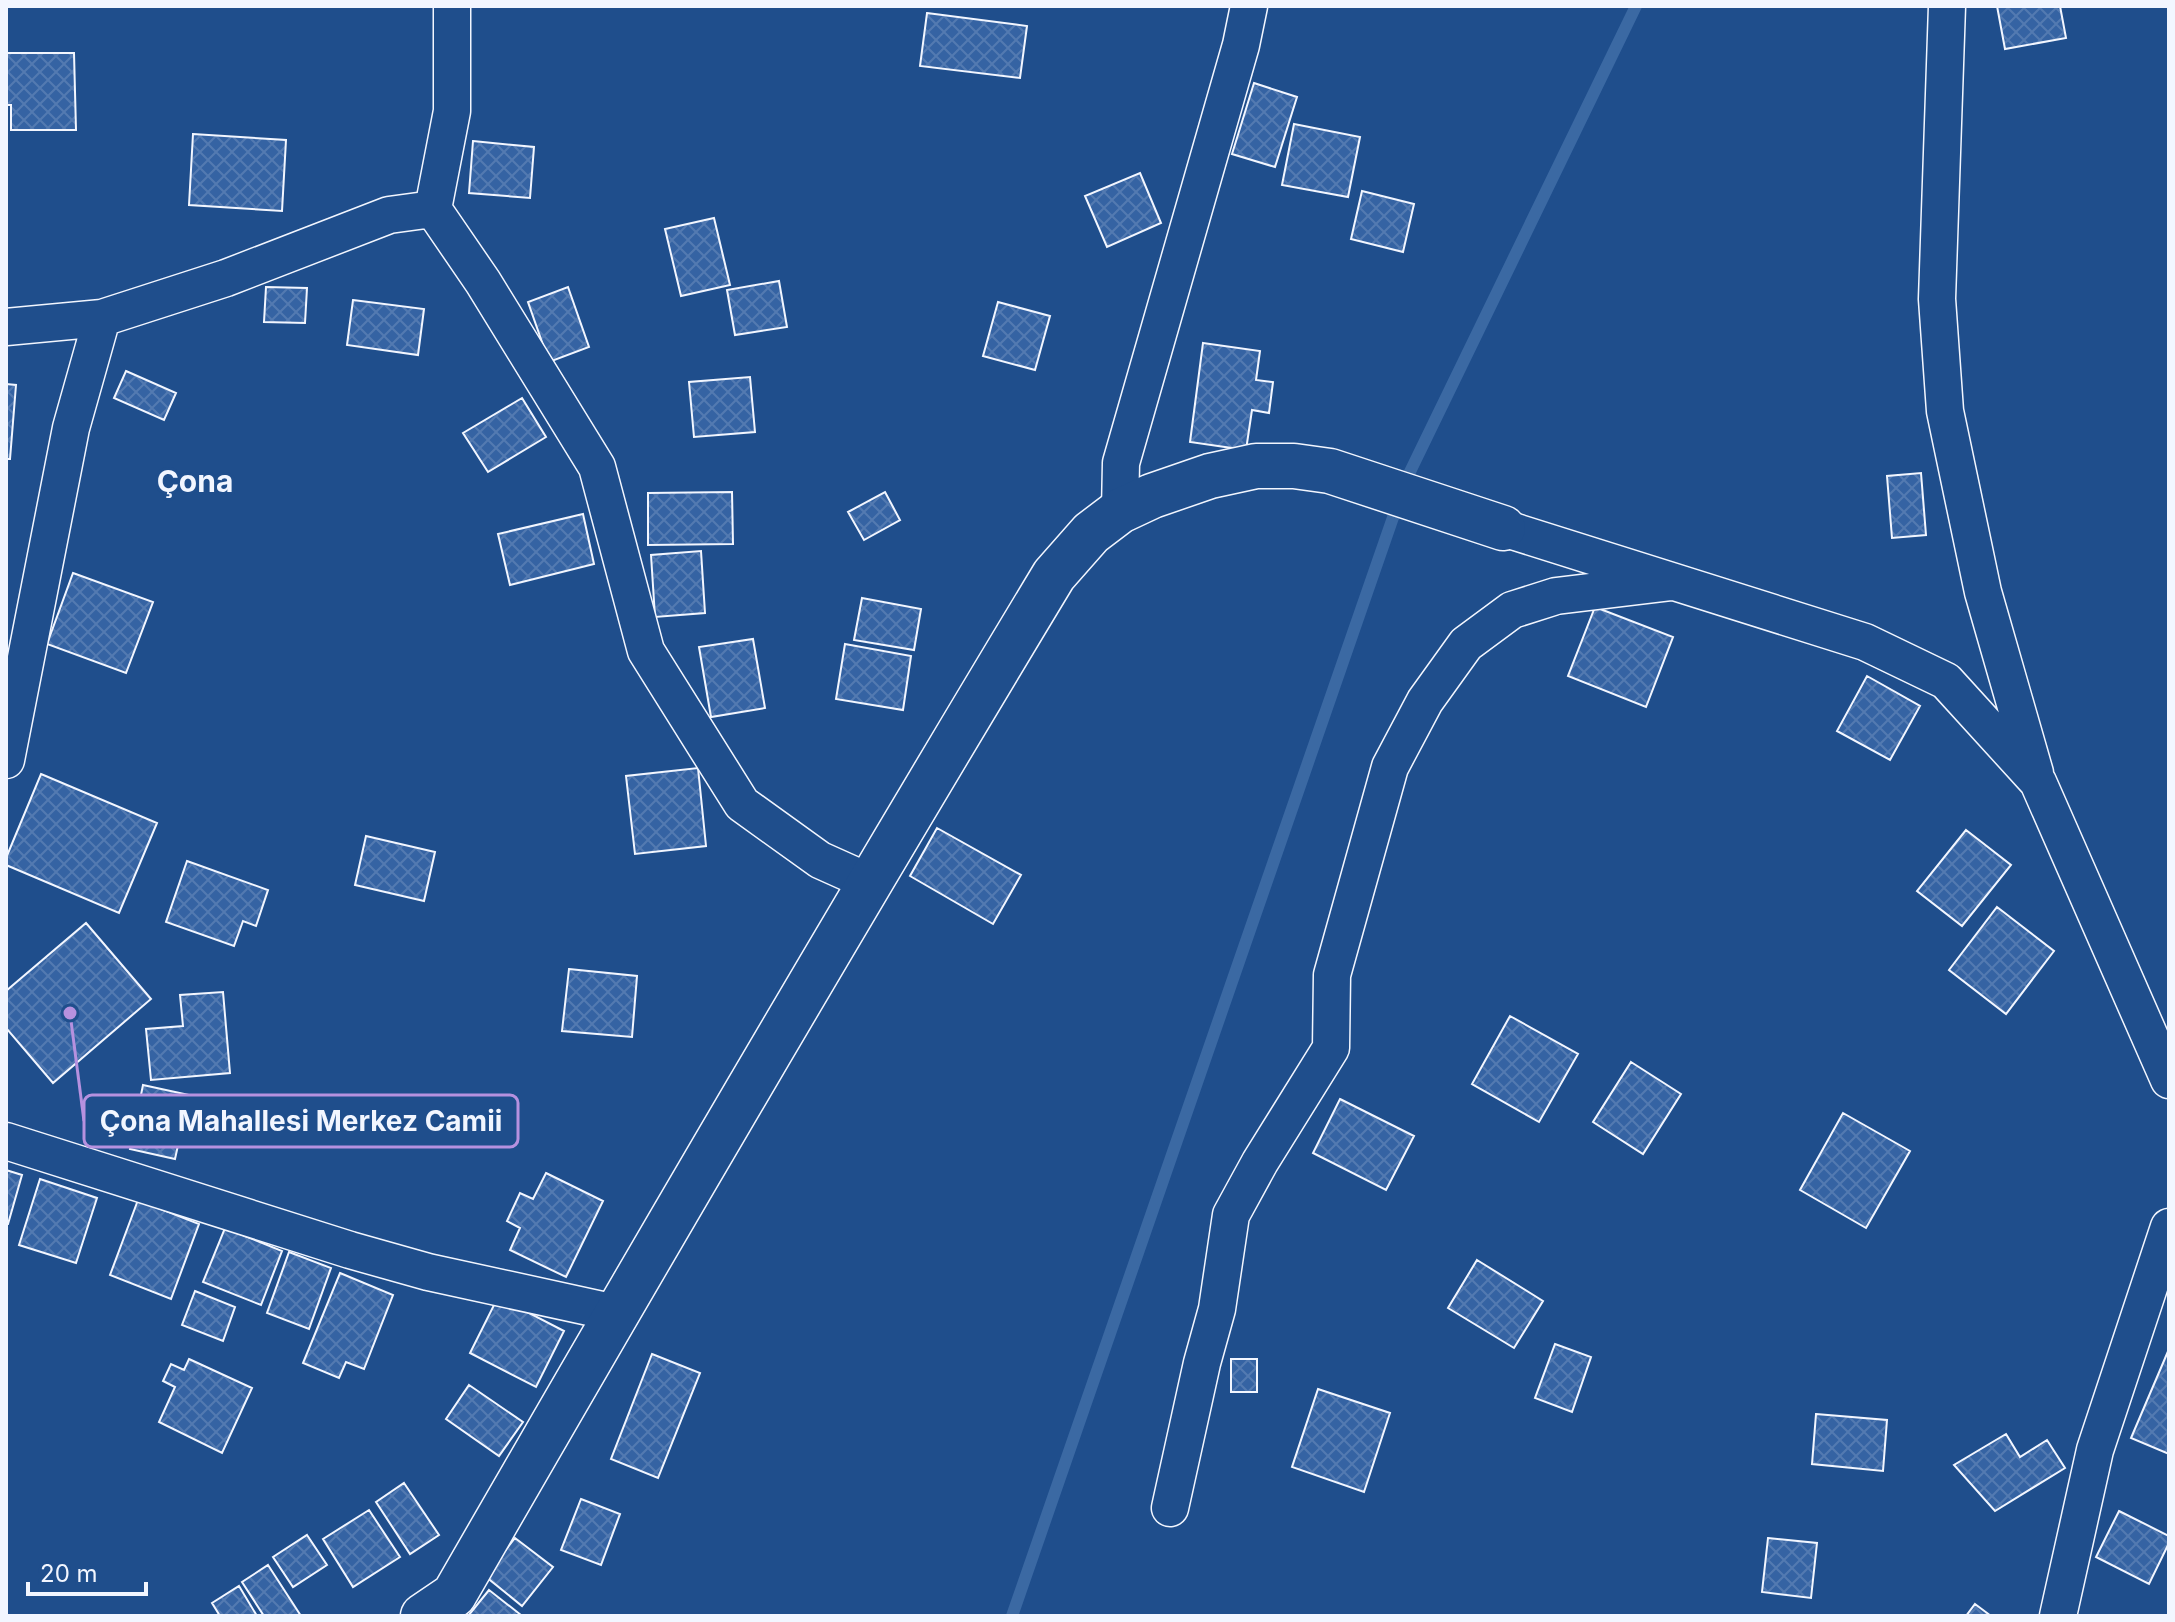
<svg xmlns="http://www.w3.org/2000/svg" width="2175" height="1622" viewBox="0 0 2175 1622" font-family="Inter,sans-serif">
<defs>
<pattern id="building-cross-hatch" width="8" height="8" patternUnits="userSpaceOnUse" patternTransform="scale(2)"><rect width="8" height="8" fill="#3563a3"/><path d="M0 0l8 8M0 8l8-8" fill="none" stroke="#537ab1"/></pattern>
</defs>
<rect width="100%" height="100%" fill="#1f4e8c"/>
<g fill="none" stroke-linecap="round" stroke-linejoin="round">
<path stroke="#3b69a3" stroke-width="12" d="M1012,1616L1406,480L1636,6"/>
</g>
<path fill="url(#building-cross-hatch)" stroke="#f2f6ff" stroke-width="2" d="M1997,6H2060L2066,38L2005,49Z
M927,13L1027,26L1020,78L920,66Z
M6,53H74L76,130H11V105H6Z
M1254,83L1297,97L1275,167L1232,154Z
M1294,124L1360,137L1348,197L1282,185Z
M193,134L286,140L282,211L189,205Z
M473,141L534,147L530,198L469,193Z
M1140,173L1161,223L1107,247L1085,196Z
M1362,191L1414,204L1403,252L1351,239Z
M714,218L730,285L681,296L665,229Z
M779,281L787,327L735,335L727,290Z
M266,287L307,288L305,323L264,322Z
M568,287L589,347L549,362L528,302Z
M353,300L424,309L418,355L347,345Z
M998,302L1050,316L1035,370L983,356Z
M1203,343L1260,351L1256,380L1273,382L1269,413L1252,410L1246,450L1190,442Z
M126,371L176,393L164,420L114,398Z
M750,377L755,432L694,437L689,382Z
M6,384L16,385L10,459H6Z
M522,398L546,437L488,472L463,433Z
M1921,473L1926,535L1892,538L1887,476Z
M732,492L733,544L648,545V493Z
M885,492L900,520L864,540L848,512Z
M583,514L594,564L510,585L498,534Z
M701,551L705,613L655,617L651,555Z
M73,573L153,602L126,673L47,644Z
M862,598L921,609L914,650L854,640Z
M1595,607L1673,637L1646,707L1568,676Z
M753,639L765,708L711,717L699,647Z
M845,644L911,656L903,710L836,699Z
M1867,676L1920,706L1890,760L1837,731Z
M698,768L706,846L635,854L626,776Z
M41,774L157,823L119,913L6,865V858Z
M937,828L1021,875L993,924L910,876Z
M1966,830L2011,865L1962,926L1917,891Z
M366,836L435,852L424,901L355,885Z
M187,861L268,890L256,926L243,921L234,946L166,922Z
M1997,907L2054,951L2006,1014L1949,970Z
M86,923L151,999L53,1083L6,1028V991Z
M569,969L637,976L632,1037L562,1031Z
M223,992L230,1073L151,1080L146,1029L183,1026L180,995Z
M1510,1016L1578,1054L1539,1122L1472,1084Z
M1631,1062L1681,1094L1643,1154L1593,1122Z
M143,1085L189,1095L175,1159L130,1149Z
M1340,1099L1414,1136L1386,1190L1313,1153Z
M1843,1113L1910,1151L1866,1228L1800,1190Z
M6,1170L22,1175L8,1224H6Z
M546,1173L603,1201L566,1277L510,1250L520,1228L507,1221L520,1193L533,1199Z
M40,1179L97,1198L76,1263L19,1245Z
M138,1200L199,1224L171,1299L110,1275Z
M225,1228L282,1251L261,1305L203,1282Z
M289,1252L331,1268L309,1329L267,1313Z
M1477,1260L1543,1301L1514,1348L1448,1308Z
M340,1273L393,1295L364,1369L346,1362L339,1378L303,1363Z
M195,1291L235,1307L223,1341L182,1325Z
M498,1297L564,1331L536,1387L470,1353Z
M1555,1344L1591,1357L1572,1412L1535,1398Z
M2169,1349V1454L2131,1438Z
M652,1354L700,1373L658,1478L611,1459Z
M189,1359L252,1388L222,1453L159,1422L175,1387L163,1381L171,1364L184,1370Z
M1231,1359H1257V1392H1231Z
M469,1385L523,1422L499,1456L446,1419Z
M1318,1389L1390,1413L1364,1492L1292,1467Z
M1816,1414L1887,1420L1883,1471L1812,1464Z
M2006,1434L2020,1457L2047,1440L2065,1468L1995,1511L1954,1465Z
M404,1483L439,1535L410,1554L376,1502Z
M581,1499L620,1514L601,1565L561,1550Z
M369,1510L400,1557L353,1587L323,1539Z
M2119,1511L2169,1536V1543L2149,1584L2096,1557Z
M307,1535L327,1565L293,1587L273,1557Z
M515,1538L553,1567L522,1606L485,1576Z
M1768,1538L1817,1543L1811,1598L1762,1592Z
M268,1565L301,1616H264L242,1582Z
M239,1586L257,1616H220L212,1603Z
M489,1590L521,1615L520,1616H468Z
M1975,1604L1991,1616H1966Z"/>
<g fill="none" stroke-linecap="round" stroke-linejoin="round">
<defs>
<path id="minor" d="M1947,6L1937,299L1945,411L1983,592L2035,773
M433,209L452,111V6
M6,327L102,318L226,278L389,215L433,209L483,282L597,467L646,651L742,804L820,860L869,882
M1120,511L1121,463L1241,45L1249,6
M1503,528L1865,642L1946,681L2038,782L2169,1080
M6,760L71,428L102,318
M6,1141L350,1250L428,1272L616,1313
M1170,1508L1202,1363L1217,1309L1231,1215L1260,1162L1331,1048L1332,975L1390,767L1425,701L1466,644L1512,610L1556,596L1672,582
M2058,1616L2095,1450L2169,1227"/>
<path id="tertiary" d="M423,1616L454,1595C651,1253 850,913 1054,575L1091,533L1120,511L1152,496L1210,476L1256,466H1294L1330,471L1503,528"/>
</defs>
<use href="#minor" stroke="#f2f6ff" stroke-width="39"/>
<use href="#tertiary" stroke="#f2f6ff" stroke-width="47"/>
<use href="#minor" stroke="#1f4e8c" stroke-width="36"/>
<use href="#tertiary" stroke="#1f4e8c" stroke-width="44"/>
</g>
<g text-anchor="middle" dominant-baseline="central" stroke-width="6" stroke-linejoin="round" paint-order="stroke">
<g font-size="30" font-weight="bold" fill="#f2f6ff" stroke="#1f4e8c">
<text x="195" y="481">Çona</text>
</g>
</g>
<path fill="none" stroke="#b691df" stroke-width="3" d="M70 1013L84 1121"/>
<circle fill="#b691df" stroke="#1f4e8c" stroke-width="3" cx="70" cy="1013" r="8"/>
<rect fill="#1f4e8c" stroke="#b691df" stroke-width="3" x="84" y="1095" width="434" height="52" rx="8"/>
<g font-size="28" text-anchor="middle" font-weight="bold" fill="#f2f6ff">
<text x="301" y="1131">Çona Mahallesi Merkez Camii</text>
</g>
<rect width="2175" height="1622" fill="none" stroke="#f2f6ff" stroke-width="16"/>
<path d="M28 1582v12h118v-12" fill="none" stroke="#f2f6ff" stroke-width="4"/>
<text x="40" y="1582" font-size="24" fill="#f2f6ff" stroke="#1f4e8c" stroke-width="6" paint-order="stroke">20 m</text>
</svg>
